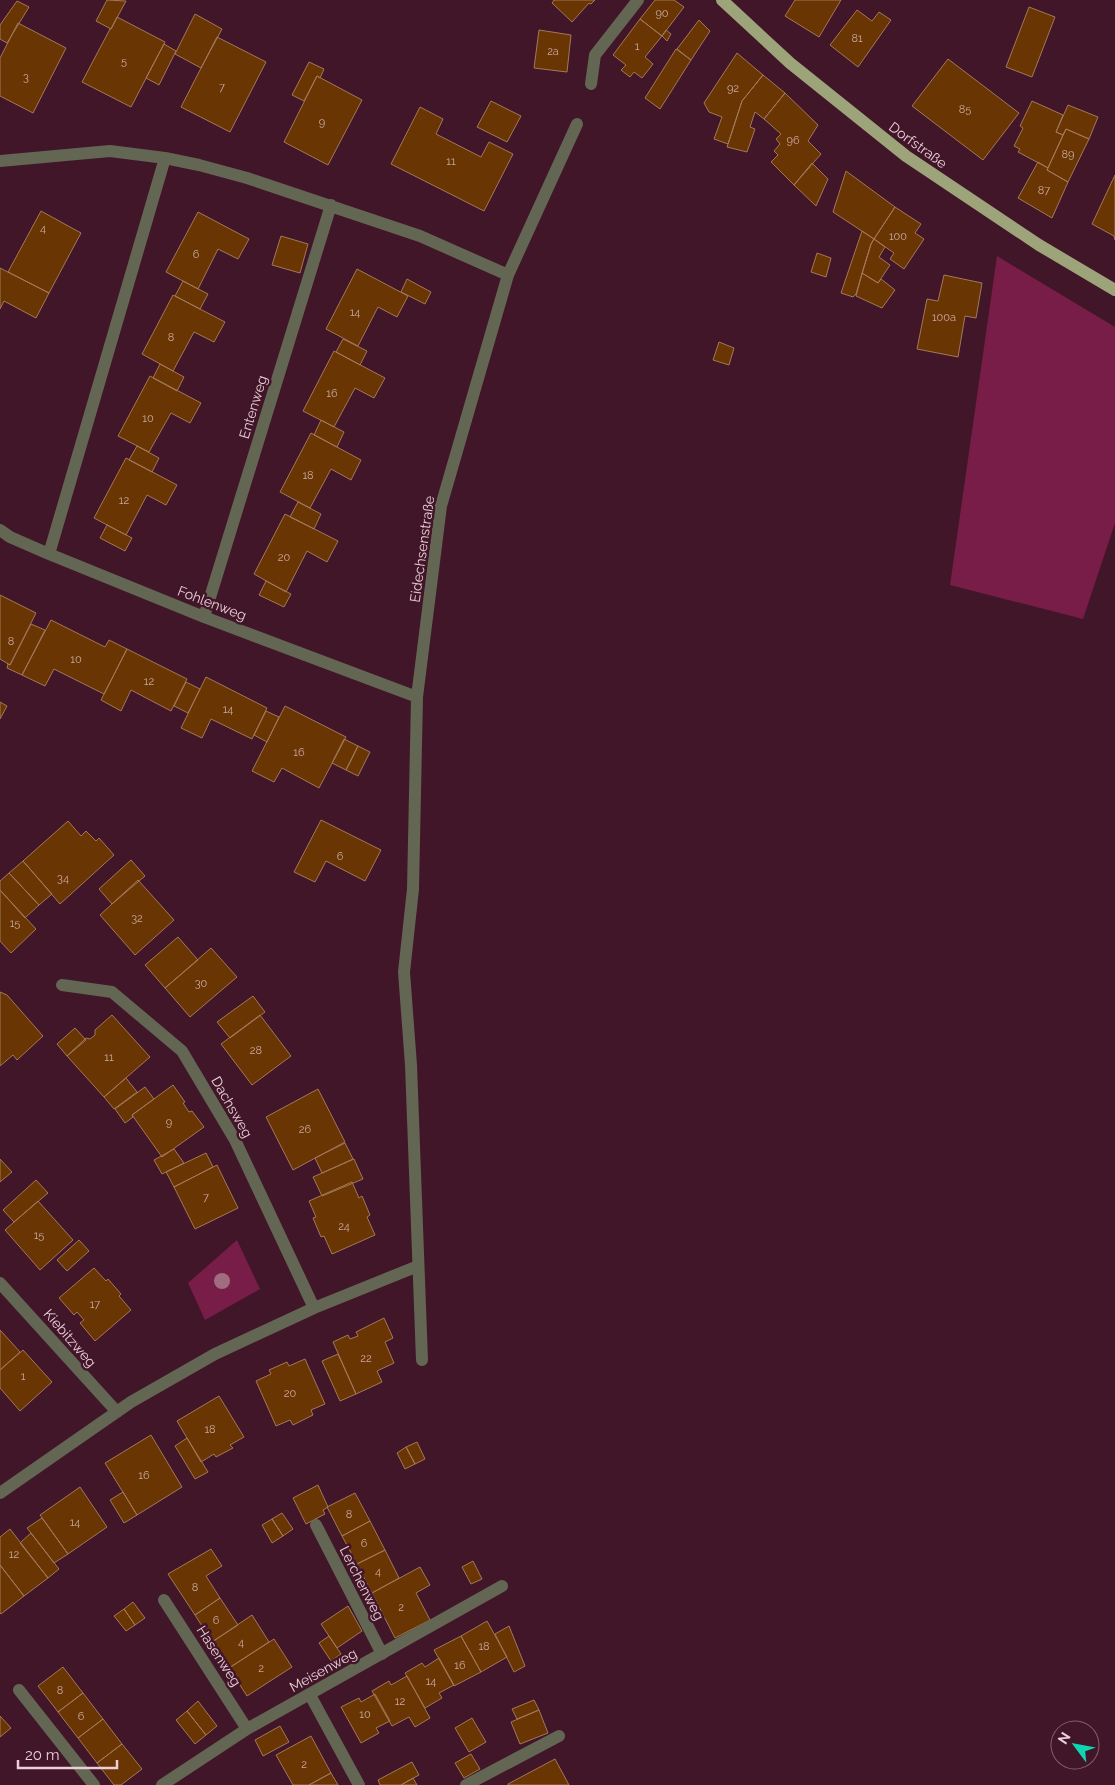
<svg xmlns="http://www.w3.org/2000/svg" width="1115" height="1785" viewBox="0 0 1115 1785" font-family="Raleway,sans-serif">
<rect width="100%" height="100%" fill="#401628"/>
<path fill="#781d48" d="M997,256L1115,327V523L1083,619L950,585Z
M237,1240L260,1289L205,1320L188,1283Z"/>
<path fill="#693502" stroke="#a3785a" d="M107,0L126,1L111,29L96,21Z
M554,0H595L591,4L589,3L572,22L552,3Z
M655,0H674L684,7L662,36L640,19Z
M795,0H841L819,37L785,16Z
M17,1L29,7L7,43L0,39V25Z
M1029,7L1055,17L1032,77L1006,67Z
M857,10L872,21L879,12L891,20L858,67L830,45Z
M195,14L222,29L201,68L175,54Z
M117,17L165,42L131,107L82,82L110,29H111Z
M640,19L662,36L645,57L653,64L642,78L634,72L630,77L621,70L626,65L613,55Z
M699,20L710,31L691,60L677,49Z
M18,23L66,48L33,113L0,96V58Z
M539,30L571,35L567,72L534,68Z
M666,30L671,34L667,41L662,36Z
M217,37L266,62L230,132L181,107Z
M164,44L176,51L159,85L146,78Z
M676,49L691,60L660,109L645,98Z
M737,53L763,75L742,101L728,144L714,139L722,117L709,112L704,103Z
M948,59L1019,113L983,160L912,106Z
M309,62L324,69L320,78L317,76L304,101L292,95Z
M763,75L785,93L764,119L755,112L750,127L755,129L747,152L727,147L742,101Z
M317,76L362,100L328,165L284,142Z
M785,93L818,125L808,141L821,154L794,185L771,162L778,155L774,151L780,144L776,139L781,134L764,119Z
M491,101L521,116L507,142L477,127Z
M1032,101L1063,115L1056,132L1063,135L1048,168L1018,152L1020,149L1014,146L1023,128L1020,126Z
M1068,105L1098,117L1089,139L1066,129L1063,135L1056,132Z
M420,107L443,119L436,134L481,157L489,142L513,154L484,211L391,164Z
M1066,129L1089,139L1068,182L1047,170Z
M1038,162L1048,168L1047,170L1068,182L1052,218L1018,198Z
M812,163L828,179L816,206L794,185Z
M846,171L895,207L874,239L833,212Z
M1115,175V240L1114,236L1092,224Z
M895,207L921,224L915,233L924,239L904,269L890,259L894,253L874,239Z
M41,211L81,233L49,293L8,272Z
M198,212L249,239L238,259L218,249L198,289L166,272Z
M862,231L874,239L871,244L856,294L853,297L841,293Z
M281,236L308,244L300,273L272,265Z
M874,239L885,247L879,257L890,265L878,283L862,273L871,244Z
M817,253L831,258L826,277L811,272Z
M0,268L49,293L36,318L4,301L0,309Z
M357,269L408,296L397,317L378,307L358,346L326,329Z
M862,273L878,283L881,279L895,290L882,308L856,296Z
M944,275L982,283L976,318L965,316L958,357L917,349L927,299L938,301Z
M407,279L431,292L425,304L401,292Z
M183,281L208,294L200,309L175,296Z
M173,295L225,322L214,342L194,332L173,371L142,354Z
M343,339L367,351L360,365L336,352Z
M719,342L734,348L729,365L713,360Z
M334,351L385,378L374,398L355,388L334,427L303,411Z
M160,364L184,377L177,391L153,378Z
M150,376L201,403L190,423L171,413L149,452L118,436Z
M321,420L344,432L337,447L314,435Z
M311,433L361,460L351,480L331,469L310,508L280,492Z
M137,446L159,458L152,472L129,460Z
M126,458L177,485L166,505L147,495L126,535L94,518Z
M298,502L321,514L314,529L290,517Z
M285,514L338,541L327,562L307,551L286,592L254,574Z
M107,525L132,538L125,551L100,538Z
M266,581L291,594L284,607L259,595Z
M0,595L36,613L10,665L0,659Z
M51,620L105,647L109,640L127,649L104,694L54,669L45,686L22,675Z
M31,624L45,630L22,675L7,668L8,664L10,665Z
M127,649L187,679L171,711L131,690L121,711L101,700Z
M206,677L267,708L252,739L211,719L202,738L181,728Z
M186,682L200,689L188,713L174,706Z
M0,702L7,706L0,719Z
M285,706L346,737L319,788L282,768L274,782L252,771Z
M266,711L279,717L267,742L254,735Z
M344,739L358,746L346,770L332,763Z
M358,746L370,752L358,776L346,770Z
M321,820L381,850L365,881L326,861L315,882L294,872Z
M68,821L81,836L86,831L96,841L99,838L114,855L60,904L23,861Z
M131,860L145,876L112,904L99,889Z
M23,861L52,894L39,905L9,873Z
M9,873L39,905L25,918L0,890V881Z
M138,880L174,920L135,955L100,915Z
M0,890L36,929L11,953L0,941Z
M178,937L198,960L165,988L145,965Z
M211,948L237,977L190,1017L165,988Z
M0,992L7,995L43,1036L17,1060L13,1055L0,1066Z
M253,996L265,1012L230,1038L217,1022Z
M112,1015L150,1057L104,1097L67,1056L86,1038L90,1039L95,1035V1030Z
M260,1015L291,1056L252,1085L221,1044Z
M75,1028L86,1040L67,1056L57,1044Z
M126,1078L137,1092L114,1109L104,1097Z
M173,1085L185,1102L183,1103L189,1112L192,1111L204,1127L162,1157L132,1115Z
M145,1087L154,1099L132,1115L133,1117L125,1123L115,1109Z
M318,1089L345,1142L293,1170L266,1117Z
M345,1143L353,1159L322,1173L315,1158Z
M174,1149L184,1163L162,1174L154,1160Z
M206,1153L213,1167L174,1187L166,1172Z
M0,1159L12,1172L0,1182Z
M354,1159L363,1179L322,1196L313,1177Z
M217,1165L238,1208L195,1229L174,1187Z
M36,1180L48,1193L14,1222L3,1210Z
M352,1182L359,1198L362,1196L370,1215L367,1217L375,1235L332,1254L324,1236L321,1237L313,1218L316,1217L309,1201Z
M38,1201L73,1240L40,1270L5,1230Z
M79,1240L89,1251L67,1271L57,1260Z
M94,1268L106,1281L108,1279L121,1294L119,1296L131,1310L95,1341L80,1323L84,1320L77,1312L74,1315L59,1298Z
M384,1318L393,1338L385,1342L394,1363L377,1371L382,1382L356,1394L333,1342L348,1335L350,1339L358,1336L356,1332Z
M0,1330L20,1352L0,1370Z
M23,1350L52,1382L20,1411L0,1388V1370Z
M338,1354L356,1394L340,1401L322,1361Z
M305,1359L325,1404L311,1410L313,1415L293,1425L290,1420L276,1426L256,1381L271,1374L269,1370L287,1362L289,1366Z
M219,1396L244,1437L230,1445L233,1448L216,1457L214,1454L201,1462L177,1421Z
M151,1435L182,1487L137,1515L105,1463Z
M187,1438L208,1472L195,1479L175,1446Z
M417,1442L425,1459L415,1464L406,1447Z
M406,1447L415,1464L405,1469L397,1453Z
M318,1485L328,1507L323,1510L325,1514L306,1524L293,1498Z
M80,1487L107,1527L68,1554L40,1515Z
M123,1492L137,1515L124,1523L110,1500Z
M355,1493L370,1521L342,1536L327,1507Z
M282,1513L293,1529L283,1536L272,1519Z
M42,1518L68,1554L54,1563L27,1528Z
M272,1519L283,1536L272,1543L262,1525Z
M370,1521L385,1550L357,1564L342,1536Z
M10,1529L48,1578L24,1596L0,1565V1537Z
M31,1533L59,1569L48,1578L20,1543Z
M211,1549L222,1566L206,1576L220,1598L195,1615L168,1574Z
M385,1550L399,1578L372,1593L357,1564Z
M473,1561L482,1579L471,1584L462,1567Z
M0,1565L24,1596L1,1614L0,1613Z
M420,1567L430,1585L416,1593L430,1620L395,1638L372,1593Z
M220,1598L238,1625L212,1642L195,1615Z
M133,1602L145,1618L135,1625L124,1609Z
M348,1606L362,1631L337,1648L321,1624Z
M124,1609L135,1625L126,1631L114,1616Z
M252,1615L269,1642L229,1668L212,1642Z
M487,1621L507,1657L481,1672L461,1636Z
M509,1626L525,1666L514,1672L495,1634Z
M329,1636L341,1654L331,1661L319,1643Z
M461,1636L481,1672L454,1686L434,1650Z
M274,1639L292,1667L247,1696L229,1668Z
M439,1658L454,1685L439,1693L442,1698L425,1708L405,1673L422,1663L425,1667Z
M63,1667L83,1693L58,1712L38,1686Z
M407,1676L430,1718L415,1727L409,1717L392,1726L372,1691L389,1681L391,1685Z
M83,1693L103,1719L78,1738L58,1712Z
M375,1694L390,1721L376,1728L379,1733L361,1743L341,1707L359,1698L361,1702Z
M534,1700L539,1710L517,1719L512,1709Z
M198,1701L217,1726L206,1735L187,1711Z
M539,1710L548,1733L520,1744L511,1722Z
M187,1711L206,1735L195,1744L176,1720Z
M0,1716L11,1728L0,1737Z
M472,1718L486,1742L469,1752L455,1728Z
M103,1719L122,1744L97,1763L78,1738Z
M280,1726L289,1742L263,1756L255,1740Z
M311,1736L331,1773L309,1785H293L276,1755Z
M122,1744L142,1769L121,1785H114L97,1763Z
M471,1754L480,1769L464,1778L455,1763Z
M555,1759L569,1785H508V1784Z
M412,1762L419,1775L401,1785H380L378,1780Z
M331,1773L338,1785H309Z
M413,1778L417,1785H401Z"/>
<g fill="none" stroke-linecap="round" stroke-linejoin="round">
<path stroke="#626652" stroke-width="12" d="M591,84L595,55L638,0
M0,161L110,151L165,158L199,165L247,178L420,236L508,275
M0,530L10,537L49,554L204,617L417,697
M49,554L165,158
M204,617L331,205
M62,985L112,992L182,1051L235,1140L314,1308
M0,1283L117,1412
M422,1360L411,1065L404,972L413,889L417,697L441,506L508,275L577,124
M0,1493L131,1402L215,1354L314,1308L418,1266
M316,1525L382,1654
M164,1600L247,1729
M19,1690L94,1785
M310,1695L359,1785
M162,1785L247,1729L502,1586
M466,1785L559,1736"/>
<path stroke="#9da47a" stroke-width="12" d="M722,0L790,63L906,156L1039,245L1115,290"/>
</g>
<circle fill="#a06c80" cx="222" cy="1281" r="8"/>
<g text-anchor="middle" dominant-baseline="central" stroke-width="5" stroke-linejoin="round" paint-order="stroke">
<g font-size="11" fill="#caa8a2">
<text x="662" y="13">90</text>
<text x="857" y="38">81</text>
<text x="637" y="46">1</text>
<text x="553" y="51">2a</text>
<text x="124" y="61">5</text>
<text x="26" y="77">3</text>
<text x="222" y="87">7</text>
<text x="733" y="88">92</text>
<text x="965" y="109">85</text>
<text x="322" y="122">9</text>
<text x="793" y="140">96</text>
<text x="1068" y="154">89</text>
<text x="451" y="161">11</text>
<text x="1044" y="190">87</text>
<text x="43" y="228">4</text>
<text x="898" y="236">100</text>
<text x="196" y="254">6</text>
<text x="355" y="312">14</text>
<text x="944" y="317">100a</text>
<text x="171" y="337">8</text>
<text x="332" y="393">16</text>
<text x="148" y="418">10</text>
<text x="308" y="475">18</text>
<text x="124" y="500">12</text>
<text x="284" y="557">20</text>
<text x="11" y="641">8</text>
<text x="76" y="659">10</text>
<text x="149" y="681">12</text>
<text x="228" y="709">14</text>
<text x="299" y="752">16</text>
<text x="340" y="856">6</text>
<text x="63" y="878">34</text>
<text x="137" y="918">32</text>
<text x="15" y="923">15</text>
<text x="201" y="983">30</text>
<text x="256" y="1050">28</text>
<text x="109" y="1057">11</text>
<text x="169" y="1122">9</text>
<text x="305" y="1129">26</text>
<text x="206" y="1197">7</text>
<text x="344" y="1226">24</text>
<text x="39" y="1235">15</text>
<text x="95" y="1304">17</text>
<text x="366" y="1358">22</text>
<text x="23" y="1376">1</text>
<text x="290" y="1393">20</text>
<text x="210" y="1429">18</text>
<text x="144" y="1475">16</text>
<text x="349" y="1514">8</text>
<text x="75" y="1522">14</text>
<text x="364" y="1543">6</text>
<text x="14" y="1554">12</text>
<text x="378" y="1571">4</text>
<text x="195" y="1587">8</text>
<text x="401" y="1607">2</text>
<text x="216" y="1620">6</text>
<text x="241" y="1642">4</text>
<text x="484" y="1646">18</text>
<text x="460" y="1665">16</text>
<text x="261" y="1668">2</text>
<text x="431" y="1681">14</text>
<text x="60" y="1690">8</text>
<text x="400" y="1701">12</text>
<text x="365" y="1714">10</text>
<text x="81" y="1716">6</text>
<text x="304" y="1764">2</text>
</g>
<g font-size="14" fill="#ebced8" stroke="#401628">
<text transform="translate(918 145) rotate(36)">Dorfstraße</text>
<text transform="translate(253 407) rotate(-73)">Entenweg</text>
<text transform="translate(422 549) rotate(-82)">Eidechsenstraße</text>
<text transform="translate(212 603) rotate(21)">Fohlenweg</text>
<text transform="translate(232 1107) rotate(60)">Dachsweg</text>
<text transform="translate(70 1338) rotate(49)">Kiebitzweg</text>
<text transform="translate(362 1583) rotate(63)">Lerchenweg</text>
<text transform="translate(219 1656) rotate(57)">Hasenweg</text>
<text transform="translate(323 1670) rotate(-29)">Meisenweg</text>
</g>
</g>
<g transform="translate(1075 1745) rotate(302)"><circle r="24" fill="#401628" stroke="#84606e"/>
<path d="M0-4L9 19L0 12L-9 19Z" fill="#0fd5b4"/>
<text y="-8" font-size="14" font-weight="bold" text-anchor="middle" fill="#ebced8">N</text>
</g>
<path d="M18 1760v8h99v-8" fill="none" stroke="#ebced8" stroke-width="2.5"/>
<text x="25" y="1760" font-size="15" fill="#ebced8" stroke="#401628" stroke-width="4" paint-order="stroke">20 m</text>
</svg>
